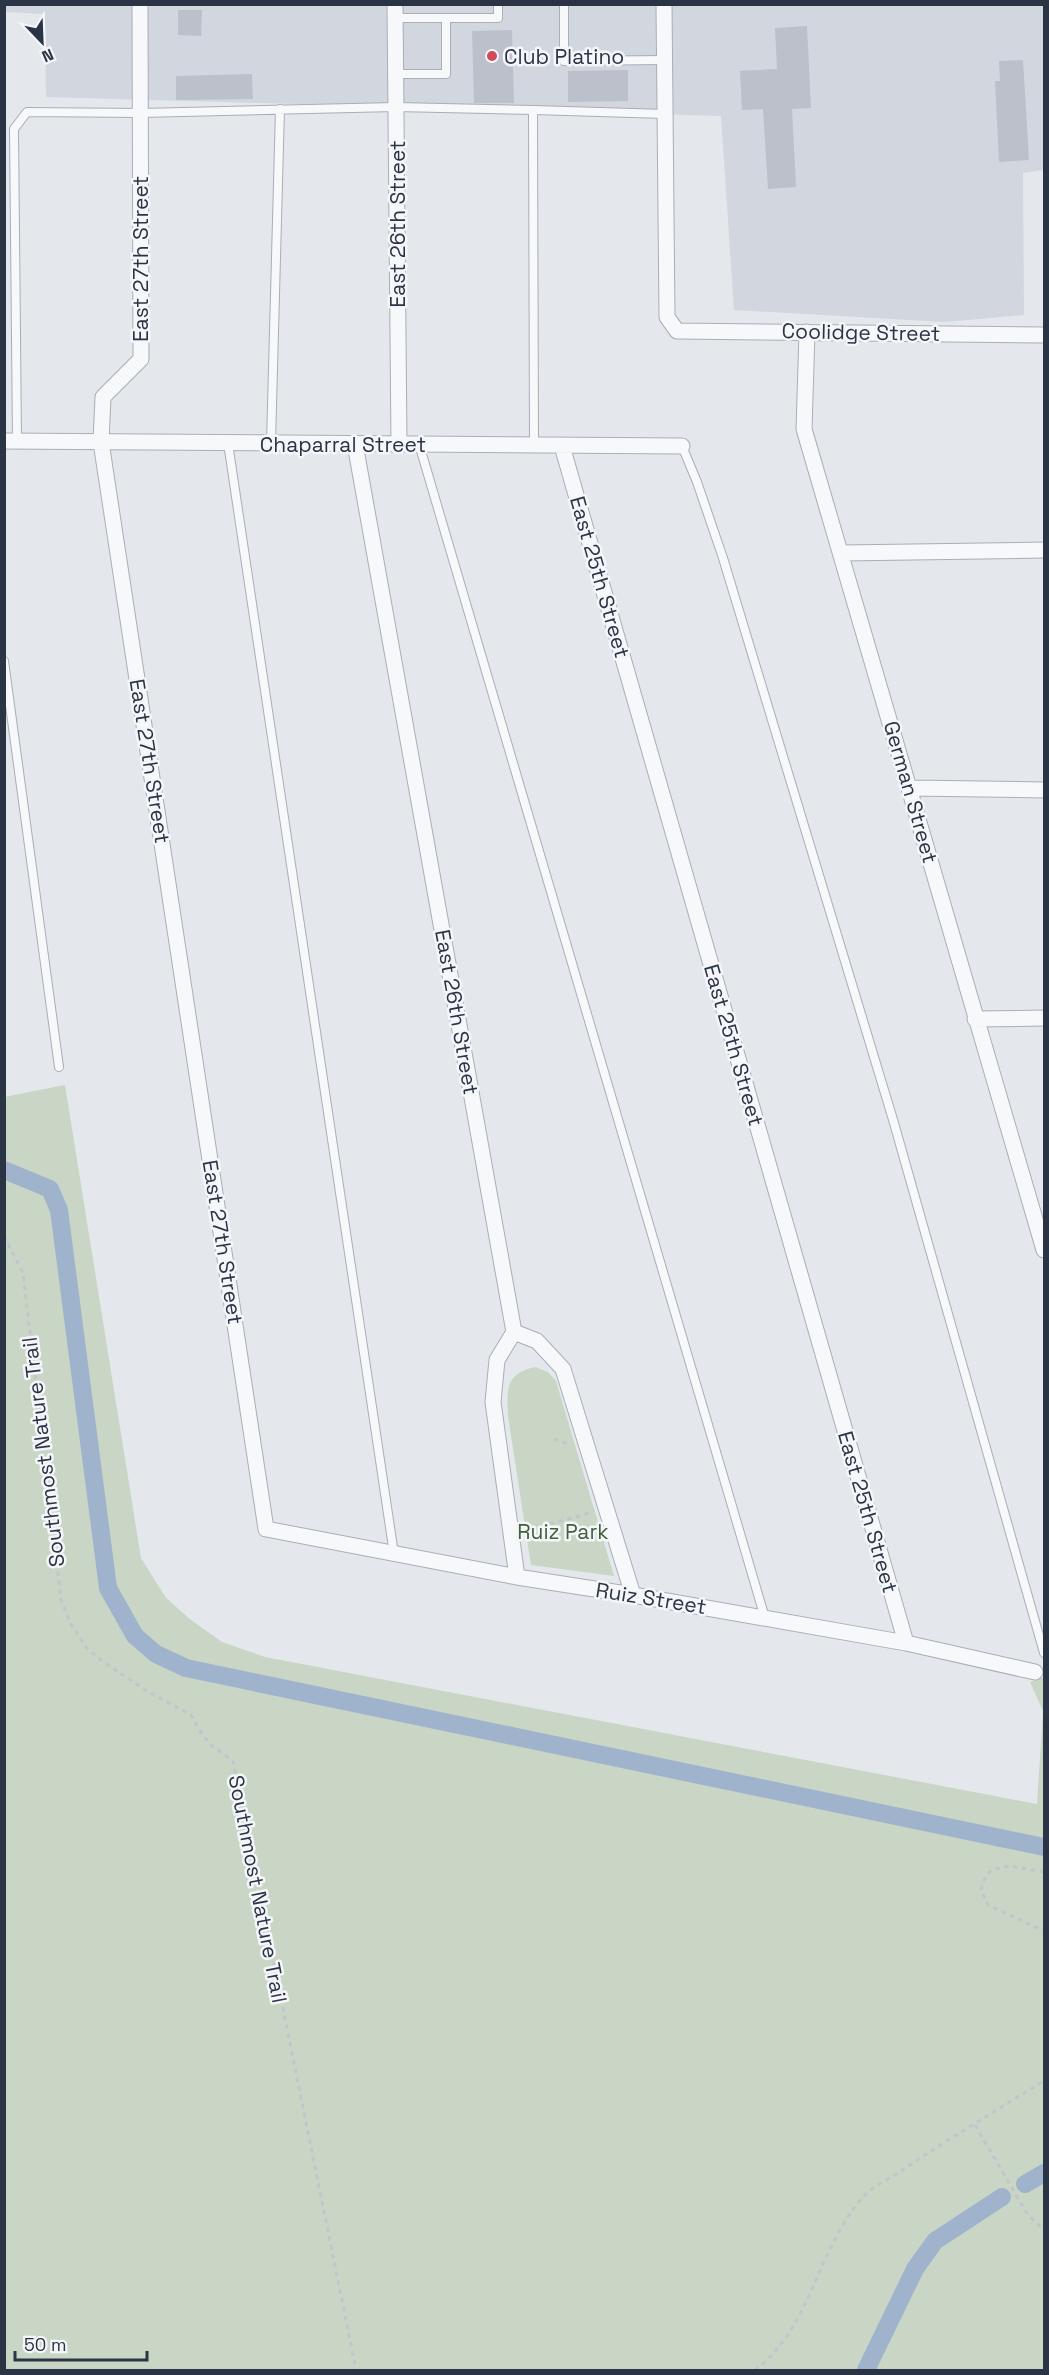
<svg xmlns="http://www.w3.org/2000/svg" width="1049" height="2375" viewBox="0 0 1049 2375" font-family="'Space Grotesk',sans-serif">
<rect width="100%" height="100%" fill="#e4e7ec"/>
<path fill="#d2d6de" d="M5,4L1044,5V170L1023,173L1024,315L944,322L734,310L721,116L46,97L45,14L5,12Z"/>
<path fill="#c9d6c5" d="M65,1085L141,1558L166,1598L191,1620L222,1642L265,1657L1037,1804L1043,1711L1030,1682L1044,1677V2370H5L4,1097Z
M535,1367L548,1372L556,1381L614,1576L531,1565L508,1416C507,1389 505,1374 535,1367Z"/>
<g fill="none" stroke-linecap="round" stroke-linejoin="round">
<path stroke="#9fb4cc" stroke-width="18" d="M4,1170L50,1189L59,1210L108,1588L135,1636L156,1654L186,1668L1044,1847
M1025,2184L1044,2173
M866,2370L915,2269L935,2241L1002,2197"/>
</g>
<path fill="#bbc0ca" d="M178,10H202L201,36L178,35Z
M807,26L811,108L792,109L796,187L768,189L763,109L742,110L740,71L777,69L775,28Z
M512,30L514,103H474L472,31Z
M1023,60L1029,160L999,162L995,81H1000L999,61Z
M628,70V101L568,102V71Z
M252,74L253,99L176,100V76Z"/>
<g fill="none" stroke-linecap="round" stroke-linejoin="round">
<defs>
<path id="lane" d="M564,4V61L665,60
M396,18H446
M396,74H446V18H498V4
M17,441L14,129L27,112L140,113L396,107L533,110
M228,443L394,1554
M271,443L280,109
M419,444L765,1618
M534,445L533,110L665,114
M682,446L697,482L723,558L894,1123L1044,1653
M4,661L59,1067"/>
<path id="street" d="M140,4L141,359L103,397L101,442L266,1529L517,1577L633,1595L906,1643L1035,1672
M395,4L399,444
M664,4L667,317L677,331L1044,335
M807,332L804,429L1044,1250
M4,441L682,446
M355,444L514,1332L497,1360L493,1402L517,1577
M562,446L906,1643
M842,553L1044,550
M910,788L1044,790
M975,1019L1044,1018
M514,1332L537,1341L563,1369L633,1595"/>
</defs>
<use href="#lane" stroke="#a9aeb7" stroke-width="10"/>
<use href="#street" stroke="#a9aeb7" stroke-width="17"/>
<path stroke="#c2c5cb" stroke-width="3" stroke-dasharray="4.5 4.5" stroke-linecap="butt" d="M4,1236L23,1273L61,1600L71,1624L86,1647L102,1661L147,1691L191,1715L202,1734L212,1746L233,1761L356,2370
M554,1439L569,1444
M541,1526L584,1515L591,1511
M1044,1872L1010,1866L991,1870L984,1880L981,1890L988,1905L1044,1931
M975,2125L1028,2215L1044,2230
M755,2370C811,2329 817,2248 863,2197C873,2186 889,2179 901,2171C948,2139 997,2110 1044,2081"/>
<use href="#lane" stroke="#f7f8fa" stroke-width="8"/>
<use href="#street" stroke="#f7f8fa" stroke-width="15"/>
</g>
<circle fill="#d1495b" stroke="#f4f6f9" stroke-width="2" cx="492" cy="56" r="6"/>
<g text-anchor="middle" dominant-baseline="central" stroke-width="5" stroke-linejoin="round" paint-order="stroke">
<g font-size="21" fill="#2b3445" stroke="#f4f6f9" text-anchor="start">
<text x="504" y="56">Club Platino</text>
</g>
<g font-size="21" fill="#2b3445" stroke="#f4f6f9">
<text transform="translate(397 224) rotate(-90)">East 26th Street</text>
<text transform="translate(140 259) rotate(-90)">East 27th Street</text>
<text transform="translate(861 332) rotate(1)">Coolidge Street</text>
<text x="343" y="444">Chaparral Street</text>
<text transform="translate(600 577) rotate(74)">East 25th Street</text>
<text transform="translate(150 761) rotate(81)">East 27th Street</text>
<text transform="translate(911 792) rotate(74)">German Street</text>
<text transform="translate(457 1012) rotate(80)">East 26th Street</text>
<text transform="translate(734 1045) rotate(74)">East 25th Street</text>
<text transform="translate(223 1242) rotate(81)">East 27th Street</text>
<text transform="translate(43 1452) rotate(-97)">Southmost Nature Trail</text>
<text transform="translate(868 1512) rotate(74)">East 25th Street</text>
<text transform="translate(651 1598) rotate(9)">Ruiz Street</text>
<text transform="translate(258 1889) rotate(79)">Southmost Nature Trail</text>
</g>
<g font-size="21" fill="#3f6138" stroke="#f4f6f9">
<text x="563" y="1531">Ruiz Park</text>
</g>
</g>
<rect width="1049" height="2375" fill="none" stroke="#2b3445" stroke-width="12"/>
<g transform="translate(42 42) rotate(157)" stroke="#f4f6f9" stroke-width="4.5" paint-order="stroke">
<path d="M0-4.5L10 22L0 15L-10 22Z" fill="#2b3445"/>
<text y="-9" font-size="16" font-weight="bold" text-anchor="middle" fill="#2b3445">N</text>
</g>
<path d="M15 2351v9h132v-9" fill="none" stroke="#2b3445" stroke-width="3"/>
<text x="24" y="2351" font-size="18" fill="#2b3445" stroke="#f4f6f9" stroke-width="4.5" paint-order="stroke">50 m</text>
</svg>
